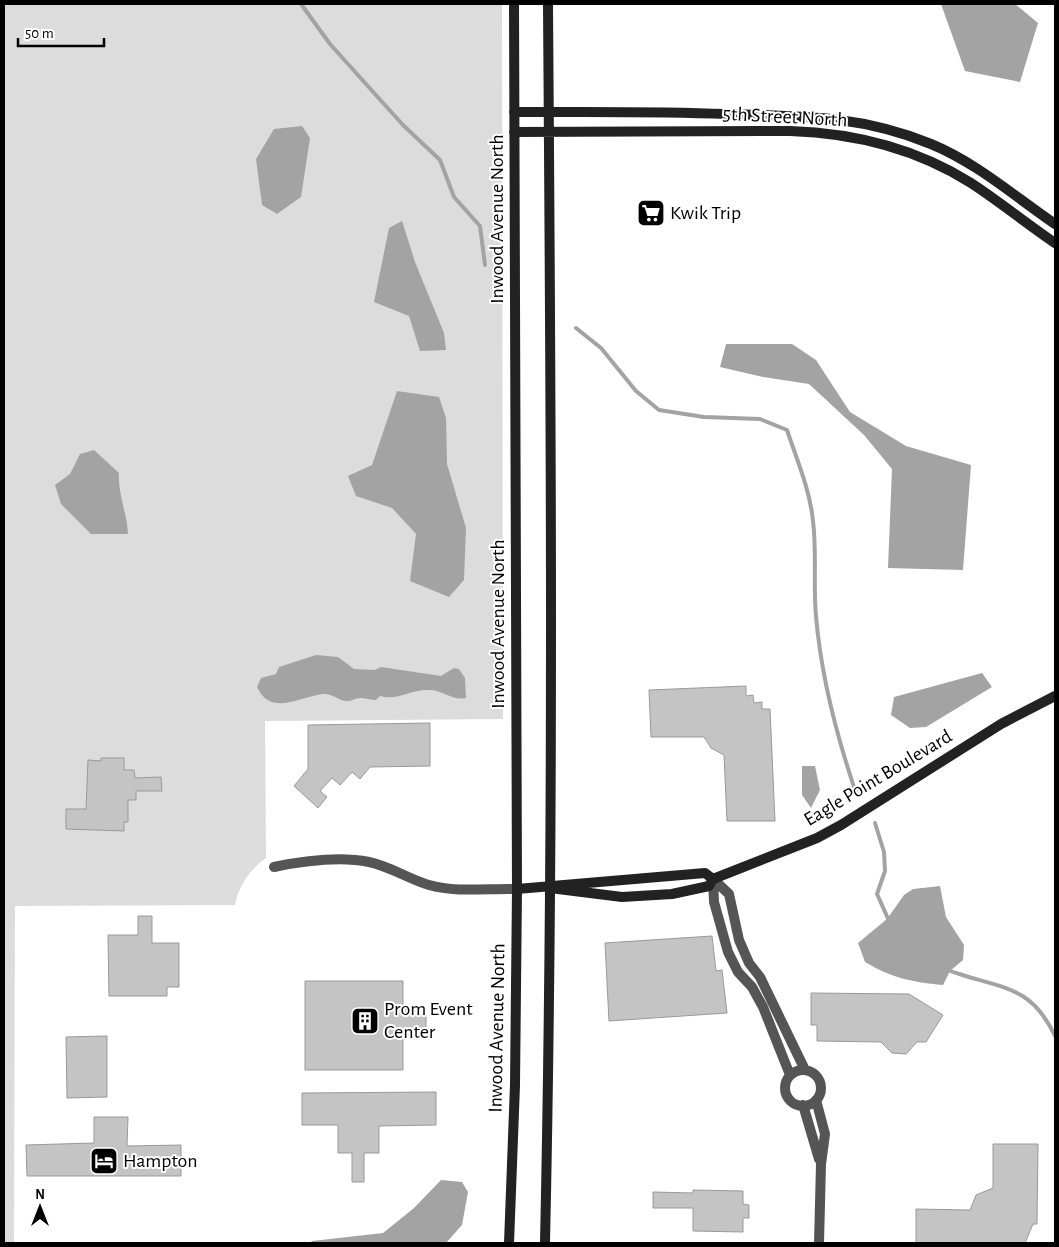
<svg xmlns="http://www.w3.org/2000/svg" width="1059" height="1247" viewBox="0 0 1059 1247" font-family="'Alegreya Sans',sans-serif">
<rect width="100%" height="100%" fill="#fff"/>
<path fill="#dcdcdc" d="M4,4H502L503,719L265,721L266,858C250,869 238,887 235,905L15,906L14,1243H4Z"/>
<path fill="#a3a3a3" d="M941,4H1015L1038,23L1020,82L965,71Z
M302,126L310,138L301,197L277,214L262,205L256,159L274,129Z
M402,221L415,262L444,333L446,350L420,351L409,316L374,302L389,228Z
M726,344H792L816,360L850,412L906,446L971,465L963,570L888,568L892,469L864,435L809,384L763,377L720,367Z
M397,391L439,397L446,418L447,464L466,528L464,580L449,597L410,581L416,534L392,508L356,496L348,476L372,465Z
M94,450L119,473C118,496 127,512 128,534H91L61,504L55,485L70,474L80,454Z
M316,655L338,657L354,669L375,670L381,667L441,676L454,668L459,669L465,678L466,698C452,701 443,690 429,690C411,689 398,701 380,696L376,700C371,700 365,698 360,698C355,698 351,702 345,701C337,699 331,693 322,694C299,697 271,717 257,687L261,678L276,674L279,667Z
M982,673L992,687L926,727L910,728L891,715L894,697Z
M802,766H815L820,790L811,808L802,795Z
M940,886L946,917L964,945L963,960L950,971L943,985C911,982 892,978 865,962L858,943L887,919L904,895L913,889Z
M441,1180L462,1182L468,1192L462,1225L446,1243H310L312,1241L383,1233L414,1208Z"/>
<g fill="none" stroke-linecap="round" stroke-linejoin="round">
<path stroke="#a3a3a3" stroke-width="4" d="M301,4L330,44L375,94L403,125L440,160L454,197L480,226L485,265
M576,328L601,348L636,391L659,410L704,417L760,419L787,430C797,460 810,490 813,521C817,553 813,585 816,616C821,676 837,737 856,793
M875,823L884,852L885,871L877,894L890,923
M946,969C954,973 963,975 972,978C1015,990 1035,994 1055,1036"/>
</g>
<path fill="#c4c4c4" stroke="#999" d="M746,686V696L753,695L754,703L762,702V709H770L775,821H727L724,755L711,748L704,737H651L649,690Z
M430,723V766L370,767L360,779L352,772L340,785L332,778L320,791L327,797L318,808L294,786L308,769V725Z
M101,758H124V770H134L135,778L161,777L162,791H136V800H128V822H124V831L66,829V809H86L88,760L101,761Z
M138,916H152V943H179V987H167V996H109L108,935H138Z
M712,936L716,971L722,970L727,1013L609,1021L605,943Z
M305,981H403V1008H426V1034H403V1070H305Z
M811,993L909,994L943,1015L926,1042H917L906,1054L892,1053L881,1042L817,1041V1025H811Z
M107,1036V1097L67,1098L66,1037Z
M436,1092V1125L379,1126V1153H364V1182H352V1153H338V1125H302V1093Z
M94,1117H128L127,1146L181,1145V1176H27L26,1145L94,1143Z
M993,1144H1038L1037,1224H1033L1025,1243H916V1209L970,1210L976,1195L993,1188Z
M693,1190L743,1191V1204L749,1205V1218H743V1232L693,1231V1208H653V1192L693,1193Z"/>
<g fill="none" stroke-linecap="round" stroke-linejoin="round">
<path stroke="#555" stroke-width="10" d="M274,867C303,861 339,856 369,862C389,866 409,879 429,885C457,893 489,888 517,889
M713,879L729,894L739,940L749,963L760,977L805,1070
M713,879L714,902L728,952L738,972L752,987L763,1007L790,1075
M785 1088a18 18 0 1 1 36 0a18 18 0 1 1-36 0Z
M816,1100L825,1134L821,1164L819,1243
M803,1105L819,1159"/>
<path stroke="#222" stroke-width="10" d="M514,112C585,112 656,111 726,114C801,116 860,115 931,144C977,163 1014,196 1055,224
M514,132L790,131C854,133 917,149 971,183C1000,202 1027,224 1055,243
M550,888L622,897L672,894L709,886L713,879L817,838L841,825L1001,724L1055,696
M517,889L705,873L713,879
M509,1243L515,1085L517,889L514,4
M545,1243C554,830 551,417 548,4"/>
</g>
<defs>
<symbol id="supermarket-square" viewBox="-11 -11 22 22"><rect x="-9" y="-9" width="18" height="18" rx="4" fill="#000" stroke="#fff"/><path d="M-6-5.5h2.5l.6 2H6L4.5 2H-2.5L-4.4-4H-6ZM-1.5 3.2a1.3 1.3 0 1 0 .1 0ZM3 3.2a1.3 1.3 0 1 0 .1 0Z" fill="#fff"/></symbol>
<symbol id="building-square" viewBox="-11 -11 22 22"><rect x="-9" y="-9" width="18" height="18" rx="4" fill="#000" stroke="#fff"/><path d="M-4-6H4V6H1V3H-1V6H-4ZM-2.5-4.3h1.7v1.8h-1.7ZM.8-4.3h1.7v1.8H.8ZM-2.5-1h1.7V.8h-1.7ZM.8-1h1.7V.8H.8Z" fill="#fff"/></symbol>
<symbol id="hotel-square" viewBox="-11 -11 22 22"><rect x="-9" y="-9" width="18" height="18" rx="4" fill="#000" stroke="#fff"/><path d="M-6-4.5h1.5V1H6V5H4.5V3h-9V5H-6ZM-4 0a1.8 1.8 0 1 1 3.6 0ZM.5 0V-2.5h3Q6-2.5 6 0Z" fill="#fff"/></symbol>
</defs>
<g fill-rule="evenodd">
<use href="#supermarket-square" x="635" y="197" width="32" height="32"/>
<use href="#building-square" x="349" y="1005" width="32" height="32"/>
<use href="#hotel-square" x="88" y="1145" width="32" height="32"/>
</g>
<g text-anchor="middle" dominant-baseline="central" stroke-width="4" stroke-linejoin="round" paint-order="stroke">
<g font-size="20" fill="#000" stroke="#fff">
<text transform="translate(785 117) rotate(3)">5th Street North</text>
<text transform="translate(497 219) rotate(-90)">Inwood Avenue North</text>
<text transform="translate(498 624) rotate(-90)">Inwood Avenue North</text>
<text transform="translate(878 778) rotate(-31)">Eagle Point Boulevard</text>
<text transform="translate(497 1028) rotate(-89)">Inwood Avenue North</text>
</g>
<g font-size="20" fill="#000" stroke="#fff" text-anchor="start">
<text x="670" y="213">Kwik Trip</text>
<text x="384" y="1009">Prom Event<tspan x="384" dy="23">Center</tspan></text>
<text x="123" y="1161">Hampton</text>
</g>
</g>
<rect width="1059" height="1247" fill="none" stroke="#000000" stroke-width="10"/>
<g transform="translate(40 1207)" stroke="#ffffff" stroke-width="4" paint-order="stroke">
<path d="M0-4L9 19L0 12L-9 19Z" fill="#000000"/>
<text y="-8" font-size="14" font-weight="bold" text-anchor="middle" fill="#000000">N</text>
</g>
<path d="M18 38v8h86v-8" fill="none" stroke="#000000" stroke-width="2.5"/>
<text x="25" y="38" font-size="15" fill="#000000" stroke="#ffffff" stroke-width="4" paint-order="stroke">50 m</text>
</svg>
